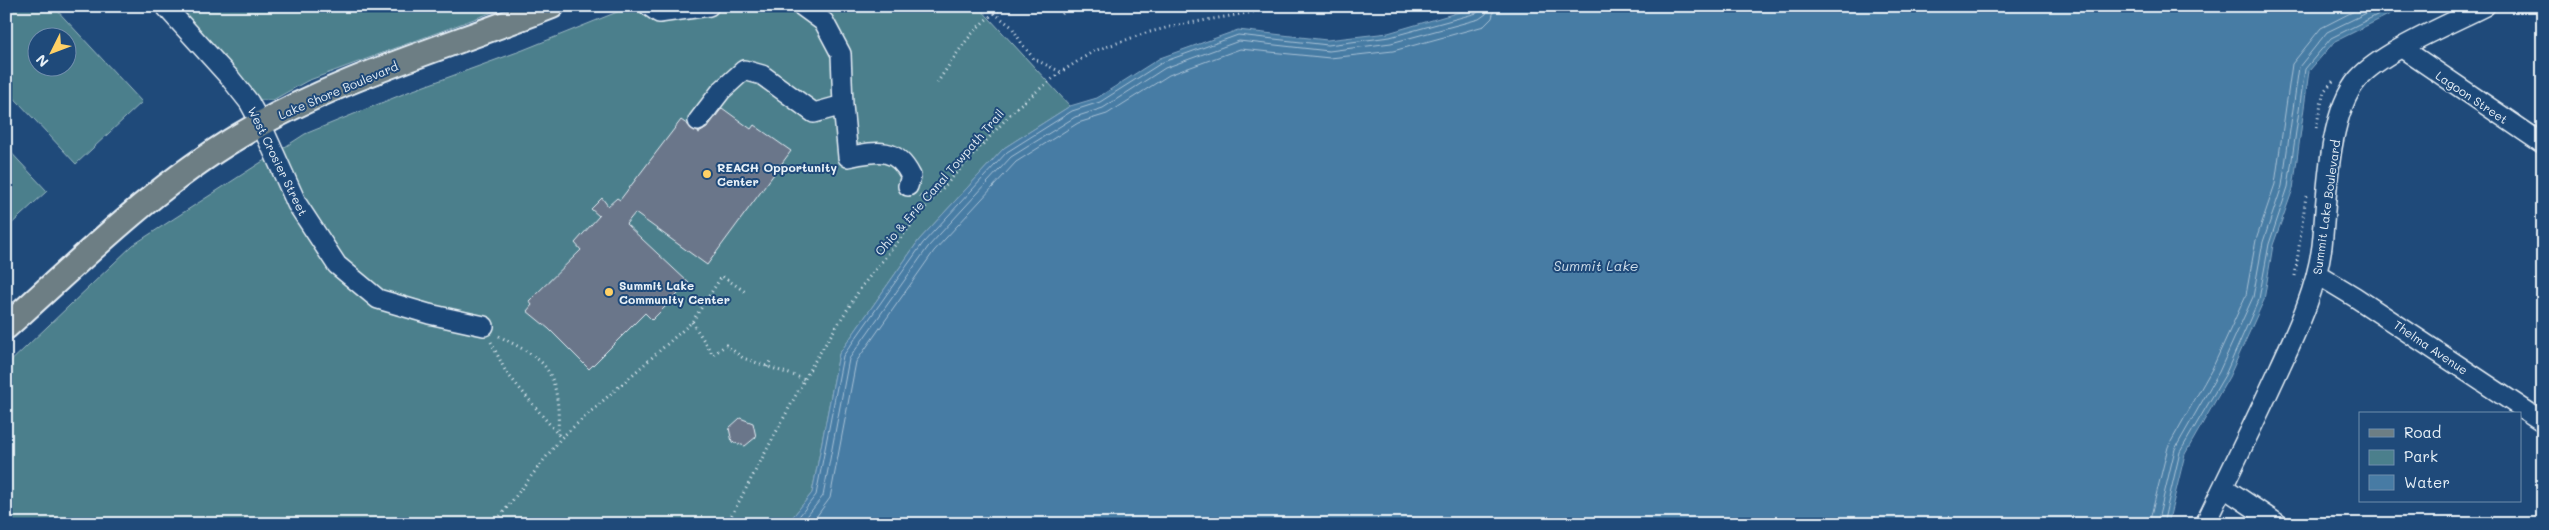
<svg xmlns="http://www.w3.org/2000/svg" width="2549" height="530" viewBox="0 0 2549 530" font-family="Mali,sans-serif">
<rect width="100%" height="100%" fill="#1f4a7a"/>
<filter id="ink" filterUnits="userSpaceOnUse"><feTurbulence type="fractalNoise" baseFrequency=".02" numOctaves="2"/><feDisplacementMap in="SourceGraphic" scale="10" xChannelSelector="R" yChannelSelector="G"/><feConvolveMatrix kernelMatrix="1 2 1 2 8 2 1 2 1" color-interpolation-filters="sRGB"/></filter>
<g filter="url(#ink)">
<path fill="#4b7f8c" stroke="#9ab8c2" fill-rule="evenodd" d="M6,6H53L142,102L76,164L6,89ZM38,38H68V68H38Z
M176,6H509L307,81L273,100H261Z
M632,6H978L1070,106L1004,148L919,240L839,354L812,493L787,524H6V366L133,245L305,134L408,92L523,50Z
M6,147L47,191L6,229Z"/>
<path fill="#477ba4" stroke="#87aac6" d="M1480,6H2406L2334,42L2309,71L2293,189L2273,245L2264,300L2229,377L2185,454L2168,524H787L812,493L839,354L919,240L1004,148L1070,106L1097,98L1160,58L1238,30L1327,40L1388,33Z"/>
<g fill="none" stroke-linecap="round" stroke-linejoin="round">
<path stroke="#a8c2d6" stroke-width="1" d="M793,524L816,495L843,356L923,243L1007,152L1072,111L1100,102L1163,62L1238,35L1328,45L1390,37L1477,13L1482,6
M801,524L823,496L849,359L928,247L1011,157L1075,117L1103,108L1165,68L1239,41L1329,51L1391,43L1479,19L1486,14L1488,6
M811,524L830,498L856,362L934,251L1016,162L1078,123L1107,114L1169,75L1240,49L1330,58L1393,51L1484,26L1492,18L1495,6
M2149,524L2168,447L2212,369L2246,295L2256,240L2275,184L2292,64L2321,28L2364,6
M2157,524L2175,449L2219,372L2253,297L2263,242L2282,186L2299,67L2327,32L2381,6
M2163,524L2180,452L2225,375L2259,299L2269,244L2288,187L2305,69L2331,38L2395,6"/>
</g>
<path fill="#6b768a" stroke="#e8f1f8" d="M722,108L751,129L754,125L791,151L707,265L635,213L626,224L689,283L652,320L645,313L589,369L549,329L527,311L532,305L529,301L581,250L575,243L599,216L591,209L602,198L608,206L617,198L620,200L681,120L699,133L707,128Z
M740,418L753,423L756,437L745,446L732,442L729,428Z"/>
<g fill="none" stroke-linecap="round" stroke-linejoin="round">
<defs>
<path id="minor" d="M165,6L230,78L249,102L261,124L297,204L337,265L378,299L429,314L484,326
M649,6L659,13L709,6
M802,6L824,22L841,54L843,105L848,157C877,151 896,146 911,176L908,186
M2402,48L2543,144
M698,121L721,91L744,70L762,75L814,113L843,105
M2317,274L2355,297L2543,422
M2223,487L2278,524
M2205,524C2230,472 2256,420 2280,367C2298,328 2316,290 2322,246C2327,200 2327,115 2358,79C2381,52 2452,23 2485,6"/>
<path id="major" d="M6,327C81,260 152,188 239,136C336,78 448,47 552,6"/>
</defs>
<use href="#minor" stroke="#e8f1f8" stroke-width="22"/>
<use href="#major" stroke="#e8f1f8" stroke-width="28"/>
<path stroke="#e8f1f8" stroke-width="3" stroke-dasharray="1 4" stroke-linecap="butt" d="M1056,6L1062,14L1071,6
M994,13L1012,27L1022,44L1034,59L1061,72
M937,83C957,54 975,21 1007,6
M2316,128L2324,91L2335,79
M920,196L929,203
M2295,276L2306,196
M692,322L713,355L726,345L743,358L804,379
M499,336C511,343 525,349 536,358C559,374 559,409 558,434
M491,342L506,372L561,438
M767,367L770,361
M494,524L561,438L692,322L722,276L747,293
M727,524L811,367L862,286L929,203L1016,108L1061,72L1094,51L1146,33L1178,25L1288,6"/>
<use href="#minor" stroke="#1f4a7a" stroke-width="19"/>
<use href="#major" stroke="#6d7e84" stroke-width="24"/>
</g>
</g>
<g fill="#ffd166" stroke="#1f4a7a" stroke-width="2">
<circle cx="707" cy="174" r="5"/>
<circle cx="609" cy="292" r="5"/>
</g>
<g text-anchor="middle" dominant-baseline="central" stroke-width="4" stroke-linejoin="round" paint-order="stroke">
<g font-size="12" fill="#e8f1f8" stroke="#1f4a7a">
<text transform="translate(338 90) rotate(-23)">Lake Shore Boulevard</text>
<text transform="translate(2472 97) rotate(34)">Lagoon Street</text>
<text transform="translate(278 161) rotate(64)">West Crosier Street</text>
<text transform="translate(939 182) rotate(-49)">Ohio &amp; Erie Canal Towpath Trail</text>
<text transform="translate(2326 207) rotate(-82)">Summit Lake Boulevard</text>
<text transform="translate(2431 347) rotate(34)">Thelma Avenue</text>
</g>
<g font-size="12" font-weight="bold" fill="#e8f1f8" stroke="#1f4a7a" text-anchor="start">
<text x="717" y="167">REACH Opportunity<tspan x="717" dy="14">Center</tspan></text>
<text x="619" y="285">Summit Lake<tspan x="619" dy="14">Community Center</tspan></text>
</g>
<g font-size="14" font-style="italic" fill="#d0dfeb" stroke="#1f4a7a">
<text x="1596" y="265">Summit Lake</text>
</g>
</g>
<rect width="2549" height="530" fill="none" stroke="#1f4a7a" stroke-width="25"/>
<rect x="12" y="12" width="2524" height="505" fill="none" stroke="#e8f1f8" stroke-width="2" filter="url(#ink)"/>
<rect x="2359" y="412" width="162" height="90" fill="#1f4a7a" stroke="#6f8dac"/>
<rect x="2369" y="429" width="25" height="8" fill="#6d7e84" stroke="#6f8dac"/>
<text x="2404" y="438" font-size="15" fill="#e8f1f8">Road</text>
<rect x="2369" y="450" width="25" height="15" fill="#4b7f8c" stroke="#6f8dac"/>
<text x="2404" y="462" font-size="15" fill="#e8f1f8">Park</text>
<rect x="2369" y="475" width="25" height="15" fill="#477ba4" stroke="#6f8dac"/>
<text x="2404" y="488" font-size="15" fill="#e8f1f8">Water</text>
<g transform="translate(52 52) rotate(228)"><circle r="24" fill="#1f4a7a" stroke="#6f8dac"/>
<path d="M0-4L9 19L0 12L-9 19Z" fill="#ffd166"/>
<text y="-8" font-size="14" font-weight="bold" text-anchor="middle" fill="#e8f1f8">N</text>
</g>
</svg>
